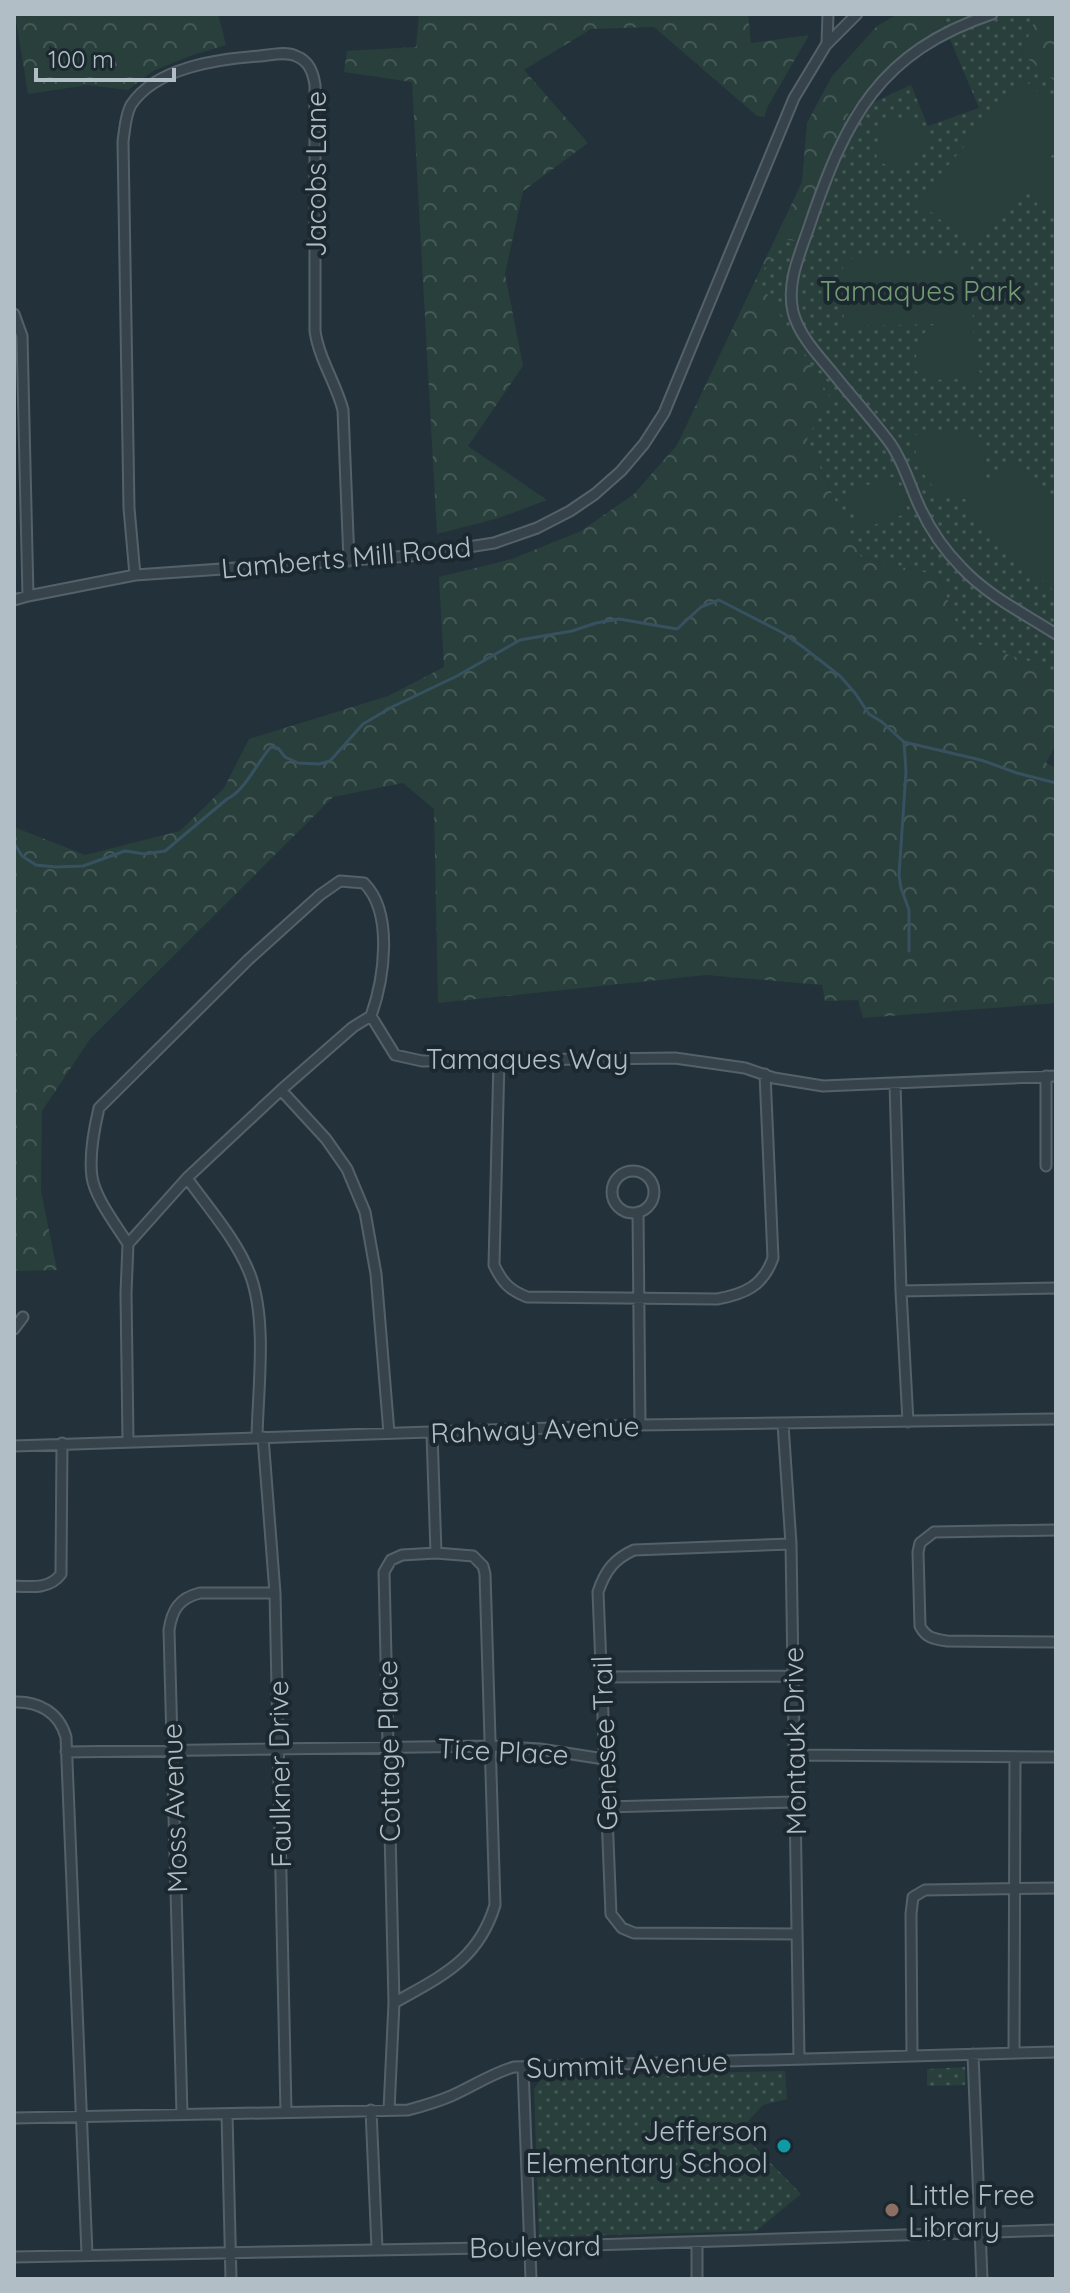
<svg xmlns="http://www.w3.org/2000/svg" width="1070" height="2293" viewBox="0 0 1070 2293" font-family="Quicksand,sans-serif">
<defs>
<pattern id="grass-dots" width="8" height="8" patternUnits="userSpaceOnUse" patternTransform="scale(2)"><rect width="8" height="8" fill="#283f3b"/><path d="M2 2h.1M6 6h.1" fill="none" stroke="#455956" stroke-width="1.8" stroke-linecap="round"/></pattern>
<pattern id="forest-crowns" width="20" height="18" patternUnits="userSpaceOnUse" patternTransform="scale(2)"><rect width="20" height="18" fill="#283f3b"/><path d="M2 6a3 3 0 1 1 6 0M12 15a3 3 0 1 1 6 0" fill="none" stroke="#455956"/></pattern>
</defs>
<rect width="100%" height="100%" fill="#23323a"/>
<path fill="url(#grass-dots)" d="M943,14H1037L1022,54L1056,82V683L1046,667L962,639L939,576L861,557L807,439L758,279L782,238L796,241L848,114L911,85L928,126L979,108L945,27Z
M965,2067V2085L927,2086V2069Z
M785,2071L787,2099L763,2105L739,2131L801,2194L756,2231L539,2237L534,2089L542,2077Z"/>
<path fill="url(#forest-crowns)" d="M15,14H218L226,45L190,56L153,71L128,90L87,85L28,94Z
M419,14H748L751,43L809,35L768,106L764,117L757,116L654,27L591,29L524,70L588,143L523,191L505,274L523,366L468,446L547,500L499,518L437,534L412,82L344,72L347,51L416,47Z
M898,14H943L945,27L848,114L796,241L782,239L758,279L830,397L807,439L861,557L939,576L962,639L1046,667L1056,683V744L1046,763L1056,768V1003L863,1018L858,1000L825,1001L822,985L706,975L438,1003L434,809L403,783L333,797L90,1039L42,1111L41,1191L57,1270L14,1271V827L85,855L180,831L224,788L249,739L388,696L444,667L439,577L512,559L581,531L634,494L677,445L802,182L807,123L832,76L877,26Z
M1037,14H1056V82L1022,54Z"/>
<path fill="#283f3b" d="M1022,78L1056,107V151L1045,163L1056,161V208L1039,210L1030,181L974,248L918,201Z
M919,120L929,143L914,164L893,167L876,161L882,121Z
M970,255L975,366L983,376L977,386L965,379L929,380L915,370C916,351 919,333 935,324L844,326L843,259Z
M972,431L983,440L986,483L1011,458L1056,501V593L965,507L971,500L939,495L919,467L912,435Z
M896,476L908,513L859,530L846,492Z"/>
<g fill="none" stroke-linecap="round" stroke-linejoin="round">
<path stroke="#375161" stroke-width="3" d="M904,742L906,772L899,875L901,888L909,910V951
M14,843L22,856L36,865L55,867L83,866L125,851L145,854L165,851L227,799C245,791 257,762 271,747L278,748L285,757L298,763L319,764L330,761L363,724L392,707L457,676L520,640L572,631L596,623L619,619L677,629L701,607L719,600L783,633L803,647L840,676L855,693L869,714L882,722L904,742L981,760L1017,773L1056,783"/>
<defs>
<path id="minor" d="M992,14C879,52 846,118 810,224C801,252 786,281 793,312C799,335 817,354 832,372C851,396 872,419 890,443C903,461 909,483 918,503C929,528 943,549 962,568C988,596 1025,614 1056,634
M827,43L828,14
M14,314L22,336L28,596
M135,575L129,508L123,141C125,129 125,116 131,105C156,67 219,59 260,56C271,55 286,51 296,56C309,61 313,72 315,85V331C319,359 336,383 343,410L349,561
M14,600L28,596L135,575L410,556L494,543L537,528L570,511L595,494L621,471L644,444L664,413L794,98L826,45L857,14
M499,1059L494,1265C502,1282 509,1290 527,1297L717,1299C745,1294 763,1286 773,1258L765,1074
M1046,1076V1166
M895,1083L901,1291L908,1422
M281,1090L326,1139L347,1169L365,1212L376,1274L389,1433
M612 1192a21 21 0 1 1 42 0a21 21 0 1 1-42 0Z
M187,1178C209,1209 238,1241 251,1277C267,1323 258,1388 257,1437
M638,1212L640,1425
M128,1244C117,1226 95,1198 92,1177C89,1156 94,1129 99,1108L248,960L320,895L340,881L364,883C394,913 384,979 371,1016L395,1055L422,1061L675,1058L745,1068L774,1078L823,1086L1056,1076
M128,1244L187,1178L281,1090L353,1027L371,1016
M901,1291L1056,1288
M14,1329L23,1317
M783,1424L791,1544L799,2058
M432,1433L436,1553
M263,1437L275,1593L286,2112
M128,1440L126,1293L128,1244
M14,1446L640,1425L1056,1419
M1056,1530L934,1532L920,1543L918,1552L920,1626C926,1638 934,1639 947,1641L1056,1642
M791,1544L634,1550C614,1559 605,1571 598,1592L611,1914L622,1928L634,1933L797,1934
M14,1586C32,1587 50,1589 61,1574L62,1443
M601,1677L793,1676
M14,1702C38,1701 59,1712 66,1737L87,2254
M66,1752L492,1746L540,1749L604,1759
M795,1755L1056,1757
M606,1807L795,1802
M1014,2053L1015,1758
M973,2054L982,2279
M912,2055L911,1914L913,1897L925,1890L1056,1888
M523,2067L531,2279
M371,2110L377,2248
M389,2110L394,2003L384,1572L391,1560L402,1555L436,1553L473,1556L483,1566L485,1574L495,1905C478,1961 441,1976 394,2003
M182,2114L169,1630C172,1610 179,1598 200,1593H275
M227,2114L231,2279
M14,2118L408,2110C423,2106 437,2102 451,2096C472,2087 492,2073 514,2067L1056,2052
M14,2257L530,2247L1056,2230
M697,2279V2242"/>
</defs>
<use href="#minor" stroke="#556169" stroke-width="13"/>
<use href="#minor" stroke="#37434b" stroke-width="9"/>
</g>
<circle fill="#0f9aa8" stroke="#1c282f" stroke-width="3" cx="784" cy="2146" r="8"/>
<circle fill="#8d6e63" stroke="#1c282f" stroke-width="3" cx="892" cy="2210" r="8"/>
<g text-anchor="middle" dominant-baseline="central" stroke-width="8" stroke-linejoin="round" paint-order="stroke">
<g font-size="28" fill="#b2bec6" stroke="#1c282f">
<text transform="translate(315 174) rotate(-90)">Jacobs Lane</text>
<text transform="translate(346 557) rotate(-5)">Lamberts Mill Road</text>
<text x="527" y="1058">Tamaques Way</text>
<text transform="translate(535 1429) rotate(-2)">Rahway Avenue</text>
<text transform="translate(794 1741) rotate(-91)">Montauk Drive</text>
<text transform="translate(604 1743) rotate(-92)">Genesee Trail</text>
<text transform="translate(388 1751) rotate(-91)">Cottage Place</text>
<text transform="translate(503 1751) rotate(3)">Tice Place</text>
<text transform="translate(279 1774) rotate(-91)">Faulkner Drive</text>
<text transform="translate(174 1808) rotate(-92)">Moss Avenue</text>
<text transform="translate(627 2064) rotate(-2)">Summit Avenue</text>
<text transform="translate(535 2246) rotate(-1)">Boulevard</text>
</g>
<g font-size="28" fill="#719c72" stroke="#1c282f">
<text x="921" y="290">Tamaques Park</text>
</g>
<g font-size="28" fill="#b2bec6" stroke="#1c282f" text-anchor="end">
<text x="768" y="2130">Jefferson<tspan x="768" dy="32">Elementary School</tspan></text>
<text x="908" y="2194" text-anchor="start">Little Free<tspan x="908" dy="32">Library</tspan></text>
</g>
</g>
<rect width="1070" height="2293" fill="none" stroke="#b2bec6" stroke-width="32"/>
<path d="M36 68v12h138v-12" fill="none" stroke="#b2bec6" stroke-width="4"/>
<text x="48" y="68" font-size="24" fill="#b2bec6" stroke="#1c282f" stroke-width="6" paint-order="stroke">100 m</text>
</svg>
